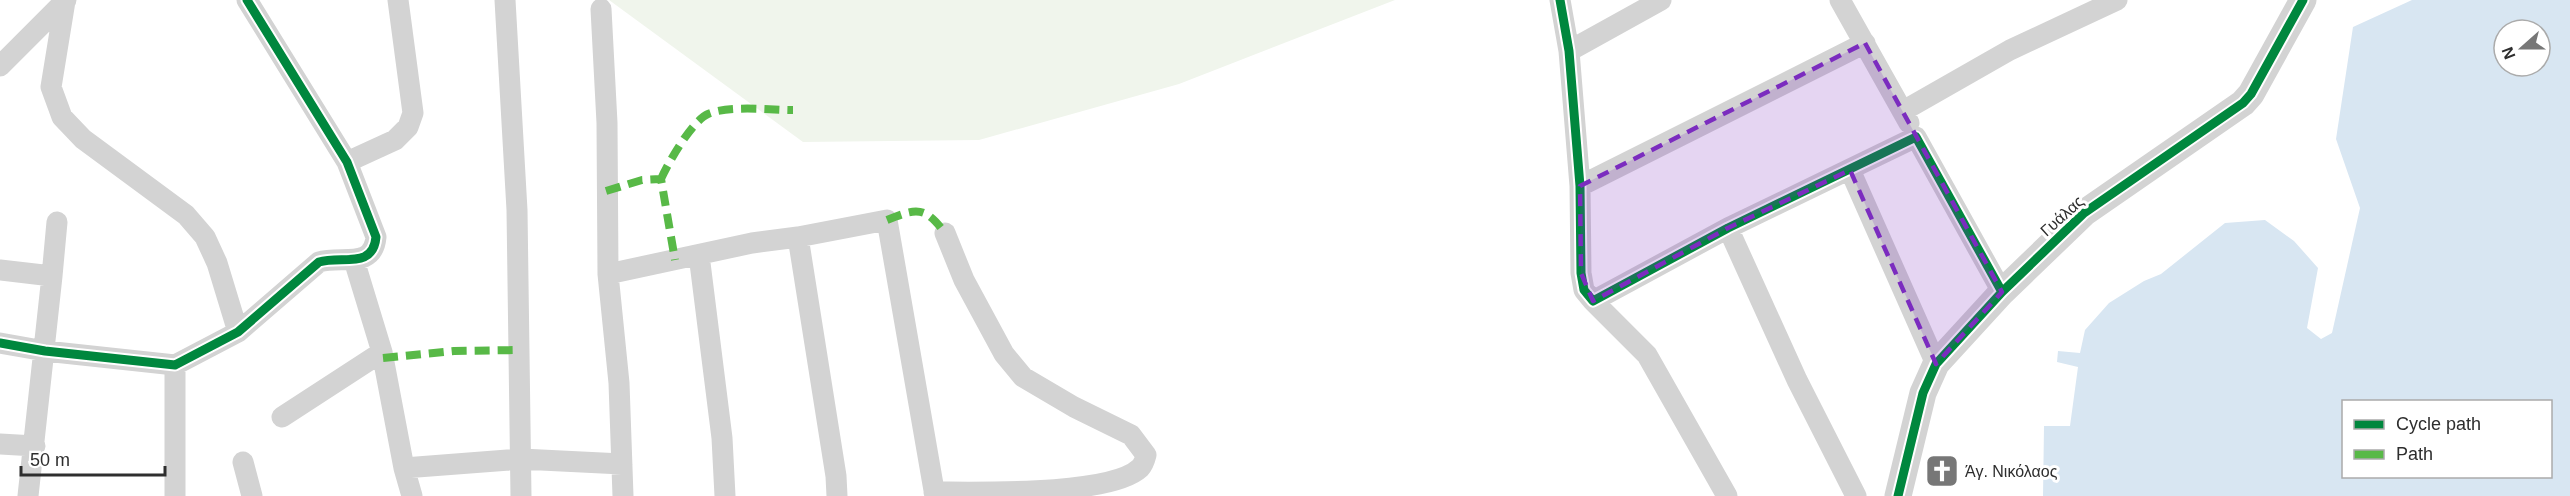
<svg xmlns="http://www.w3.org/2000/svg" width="2570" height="496" viewBox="0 0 2570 496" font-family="Arial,sans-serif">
<rect width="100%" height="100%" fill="#fff"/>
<path fill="#f0f5ec" d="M609,0H1395L1179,84L979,140L803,142Z"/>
<path fill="#d8e6f2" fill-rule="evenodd" d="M2412,0H2570V496H2043L2044,426H2070L2078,367L2057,362L2058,351L2080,353L2085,330L2109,303L2144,281L2161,274L2225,223L2265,220L2294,241L2318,268L2307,328L2321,339L2332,333L2360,208L2336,139L2353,27ZM2504,30H2540V66H2504ZM2344,402H2550V476H2344Z"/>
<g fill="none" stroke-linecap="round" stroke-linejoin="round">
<path stroke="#d3d3d3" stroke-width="21" d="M505,0L517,210L521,496
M1560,0L1569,51L1580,186L1581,273L1584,290L1593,301L1728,228L1916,137L2002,292
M1840,0L1909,123
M65,1L51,87L62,117L83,139L186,215L205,237L217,263L238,332
M601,9L607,123L608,274L619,383L623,496
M1569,51L1661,0
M0,66L66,0
M1903,111L2010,50L2117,0
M347,162L395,140L408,127L413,113L398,0
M1850,170L1936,364
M1580,186L1865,43
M1728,228L1797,380L1856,496
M798,237L836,476L837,496
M699,255L722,438L725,496
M354,260L382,352L404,468L412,496
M0,270L52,276L28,496
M608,274L752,243L798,237L887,220L935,496
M52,276L57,222
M1593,301L1647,355L1727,496
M0,343L45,351L175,365L238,332L319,262C341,255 373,270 376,237L347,162L247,0
M282,417L382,352
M0,444L35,446
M243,462L252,496
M404,468L521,459L622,464
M934,492C978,492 1110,496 1140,468C1143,465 1145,459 1146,455L1131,435L1074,407L1023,377L1004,354L964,280L945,233
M175,496V365"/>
<path stroke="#d3d3d3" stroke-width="27" d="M1898,496L1923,393L1936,364L2002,292L2084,213L2243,103L2251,94L2303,0"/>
<path stroke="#58b947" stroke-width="8" stroke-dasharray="15 8" stroke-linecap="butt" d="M661,179C668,163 692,121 708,114C730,105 769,110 793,110
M606,191L642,180L661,179L675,260
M887,220C917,208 925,206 945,233
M383,358L454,351L520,350"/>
<defs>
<path id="cycleway" d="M1560,0L1569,51L1580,186L1581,273L1584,290L1593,301L1728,228L1916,137L2002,292
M0,343L45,351L175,365L238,332L319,262C341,255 373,270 376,237L347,162L247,0
M1898,496L1923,393L1936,364L2002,292L2084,213L2243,103L2251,94L2303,0"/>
</defs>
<use href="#cycleway" stroke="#fff" stroke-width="13"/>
<use href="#cycleway" stroke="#00873e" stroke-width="9"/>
</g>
<path fill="#7b2cbf" fill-opacity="0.2" stroke="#7b2cbf" stroke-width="4.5" stroke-dasharray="12 8" stroke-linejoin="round" d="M1865,43L2002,292L1936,364L1850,170L1728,228L1593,301L1581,273L1580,186Z"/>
<defs>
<symbol id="church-square" viewBox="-11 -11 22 22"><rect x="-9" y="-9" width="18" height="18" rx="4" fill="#777" stroke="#fff"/><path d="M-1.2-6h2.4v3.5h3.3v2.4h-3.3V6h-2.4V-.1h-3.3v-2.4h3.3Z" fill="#fff"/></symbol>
</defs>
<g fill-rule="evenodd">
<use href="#church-square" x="1923" y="452" width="38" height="38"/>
</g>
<g text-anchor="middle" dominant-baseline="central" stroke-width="6" stroke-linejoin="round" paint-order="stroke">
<g font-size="16" fill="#2e2e2e" stroke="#fff">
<text transform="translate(2062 216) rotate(-42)">Γυάλας</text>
</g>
<g font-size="16" fill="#2e2e2e" stroke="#fff" text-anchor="start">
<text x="1965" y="471">Άγ. Νικόλαος</text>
</g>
</g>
<rect x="2342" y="400" width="210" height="78" fill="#ffffff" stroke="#ababab" stroke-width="1.5"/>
<rect x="2354" y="420" width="30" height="9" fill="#00873e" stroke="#ababab" stroke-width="1.5"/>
<text x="2396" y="430" font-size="18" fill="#2e2e2e">Cycle path</text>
<rect x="2354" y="450" width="30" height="9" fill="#58b947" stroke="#ababab" stroke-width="1.5"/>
<text x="2396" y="460" font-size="18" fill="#2e2e2e">Path</text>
<g transform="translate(2522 48) rotate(249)"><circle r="28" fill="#ffffff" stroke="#ababab" stroke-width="1.5"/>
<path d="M0-4.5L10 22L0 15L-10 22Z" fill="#777777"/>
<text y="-9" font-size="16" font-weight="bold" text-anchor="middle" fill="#2e2e2e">N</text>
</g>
<path d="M21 466v9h144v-9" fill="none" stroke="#2e2e2e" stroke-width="3"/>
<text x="30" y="466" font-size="18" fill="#2e2e2e" stroke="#ffffff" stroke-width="4.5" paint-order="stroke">50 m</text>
</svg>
